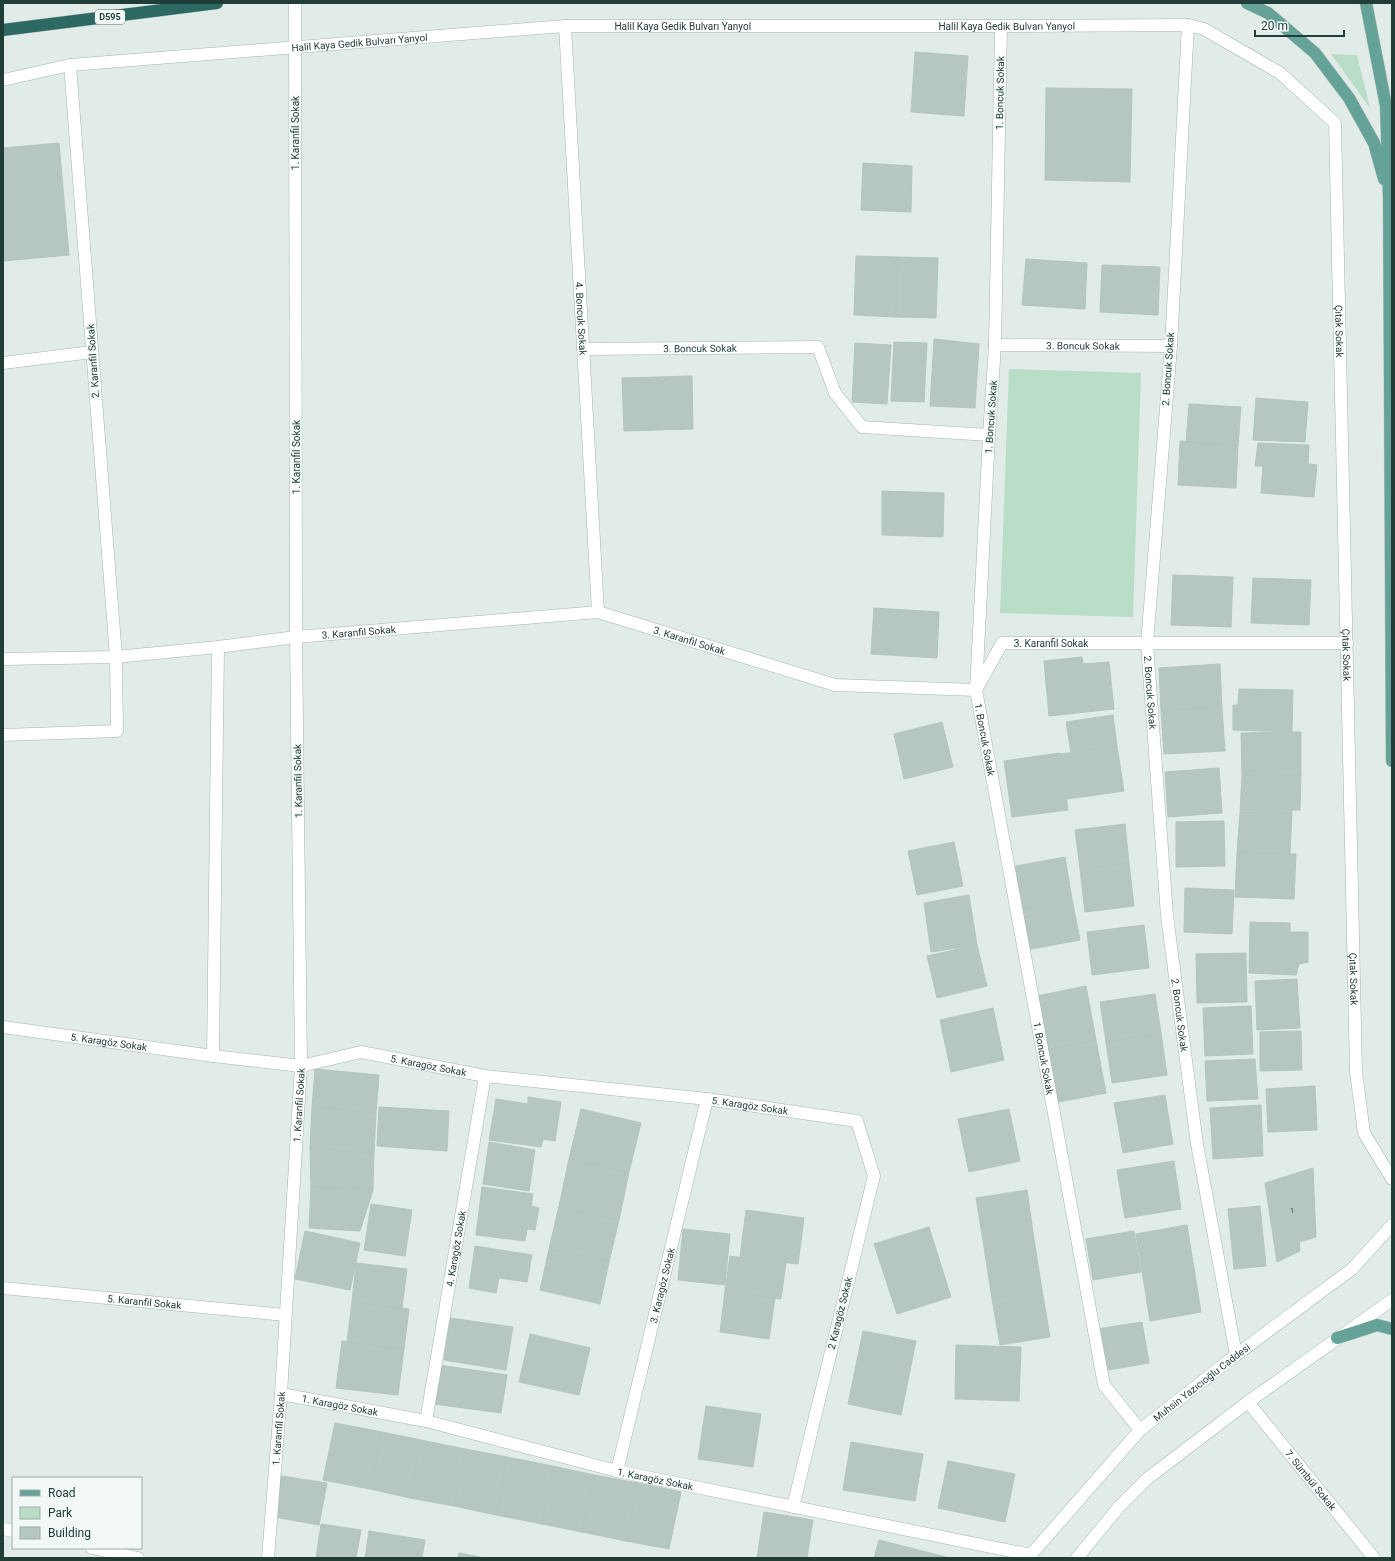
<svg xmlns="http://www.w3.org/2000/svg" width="1395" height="1561" viewBox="0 0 1395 1561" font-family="Roboto,sans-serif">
<rect width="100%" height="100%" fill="#e1ece8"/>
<path fill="#b9ddc6" d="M1331,54L1357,55L1370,108Z
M1009,369L1141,373L1133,617L1000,613Z"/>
<path fill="#b6c7c1" stroke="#b3c5bf" d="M915,52L968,56L964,116L911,112Z
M1046,88L1132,89L1130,182L1045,180Z
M59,143L69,255L3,261V148Z
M863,163L912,166L911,212L861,210Z
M856,256L898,257L896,317L854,315Z
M898,257L938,258L936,318L896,317Z
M1026,259L1087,263L1085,309L1022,305Z
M1102,265L1160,267L1158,315L1100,312Z
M934,339L979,344L975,408L930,406Z
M894,342L927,343L924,402L891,401Z
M855,343L891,345L887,404L852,402Z
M692,376L693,429L624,431L622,378Z
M1256,398L1308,402L1305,442L1253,440Z
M1189,404L1241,407L1238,445L1186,442Z
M1180,441L1238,445L1236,488L1178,485Z
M1258,443L1309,445L1308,464L1317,465L1314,497L1261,493L1263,466H1255Z
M882,491L944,493L943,537L882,535Z
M1173,575L1233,577L1231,627L1171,625Z
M1253,578L1311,580L1309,625L1251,623Z
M874,608L939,612L937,658L871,654Z
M1082,657L1083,664L1109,662L1114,709L1049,716L1044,661Z
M1220,664L1222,708L1161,711L1159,668Z
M1239,689L1293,690L1292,732L1233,730V705H1238Z
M1222,708L1225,751L1164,754L1161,711Z
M1113,715L1117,746L1071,753L1066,722Z
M942,722L953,767L904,779L894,734Z
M1292,732H1301V775L1242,776L1241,733Z
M1117,746L1124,791L1067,799L1061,754Z
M1060,753L1068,810L1012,817L1004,761Z
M1219,768L1222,813L1168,817L1165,772Z
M1301,775L1300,810L1240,811L1242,776Z
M1292,811L1290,855L1237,853L1240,812Z
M1224,821L1225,866L1176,867V822Z
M1125,824L1129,863L1080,869L1075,830Z
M954,842L963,886L917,895L908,851Z
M1237,853L1296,854L1294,899L1235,897Z
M1065,857L1072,899L1018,909L1011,867Z
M1129,863L1134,906L1085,912L1080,869Z
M1185,888L1234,890L1232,934L1184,932Z
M969,895L977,945L931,952L924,903Z
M1072,899L1080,940L1026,950L1018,909Z
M1250,922L1290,923V932H1308V962L1299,964L1296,975L1249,973Z
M1144,925L1149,968L1092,975L1087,932Z
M977,945L987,986L937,998L927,956Z
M1246,953L1247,1002L1197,1003L1196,954Z
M1297,979L1300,1028L1257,1030L1255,981Z
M1086,986L1096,1040L1048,1050L1037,996Z
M1155,994L1161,1033L1106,1042L1100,1002Z
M1251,1006L1253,1054L1205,1056L1203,1008Z
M993,1008L1004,1060L951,1072L940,1020Z
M1301,1031L1302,1070L1260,1071V1032Z
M1161,1033L1167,1075L1112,1083L1106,1042Z
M1096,1040L1106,1093L1058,1102L1048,1050Z
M1255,1059L1258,1099L1207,1101L1205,1061Z
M315,1069L379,1075L376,1113L312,1107Z
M1315,1086L1317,1130L1268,1132L1266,1089Z
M1165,1095L1173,1144L1123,1153L1114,1103Z
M528,1097L561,1102L555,1141L543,1139L541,1147L489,1140L496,1099L528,1104Z
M1261,1105L1263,1156L1213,1159L1210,1108Z
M312,1107L376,1113L374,1154L310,1148Z
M379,1107L449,1111L447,1151L377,1146Z
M581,1109L641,1123L629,1172L569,1159Z
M1009,1109L1020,1161L969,1172L958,1119Z
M489,1142L535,1150L529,1191L483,1184Z
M310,1148L374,1154L373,1190L311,1186Z
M569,1159L629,1172L619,1220L559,1206Z
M1174,1161L1181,1209L1125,1218L1117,1170Z
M1313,1168L1316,1237L1299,1242L1300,1251L1277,1262L1265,1183Z
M311,1186L373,1190L360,1231L309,1228Z
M482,1187L533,1194L531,1206L539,1208L535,1230L527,1229L525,1241L476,1235Z
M1027,1190L1034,1239L984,1247L976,1198Z
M371,1204L412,1210L405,1256L364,1250Z
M559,1206L619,1220L609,1262L549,1249Z
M1260,1206L1266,1266L1234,1269L1228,1209Z
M746,1210L804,1218L798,1264L740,1257Z
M1187,1225L1201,1312L1150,1321L1136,1234Z
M929,1227L951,1297L897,1314L874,1244Z
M683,1229L730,1234L725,1285L678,1280Z
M305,1231L360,1243L350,1290L295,1279Z
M1134,1231L1141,1272L1093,1280L1086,1239Z
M1034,1239L1042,1290L992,1299L984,1247Z
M475,1246L532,1255L527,1282L499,1278L496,1293L469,1288Z
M549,1249L609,1262L600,1304L540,1290Z
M730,1256L786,1263L781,1299L725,1291Z
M356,1263L407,1269L402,1308L352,1302Z
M1042,1290L1050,1337L1000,1345L992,1299Z
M725,1291L775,1298L769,1339L720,1332Z
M352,1302L409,1309L404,1349L347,1342Z
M450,1318L513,1327L506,1370L444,1360Z
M1142,1322L1149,1363L1103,1371L1097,1329Z
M863,1331L916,1341L901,1415L848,1404Z
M530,1334L590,1348L579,1395L519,1382Z
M342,1341L404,1349L398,1395L336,1388Z
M956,1345L1021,1347L1019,1401L955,1399Z
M439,1365L507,1375L501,1413L434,1404Z
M706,1406L761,1414L753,1467L698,1459Z
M335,1423L382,1432L370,1489L323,1480Z
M382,1432L421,1440L410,1498L370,1489Z
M421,1440L465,1449L454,1506L410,1498Z
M851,1442L923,1454L915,1501L843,1490Z
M465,1449L507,1457L496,1515L454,1506Z
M507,1457L553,1466L542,1524L496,1515Z
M948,1461L1015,1474L1005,1522L938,1508Z
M553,1466L594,1475L582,1532L542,1524Z
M594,1475L638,1483L626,1541L582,1532Z
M281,1476L327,1483L319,1525L274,1517Z
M638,1483L681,1492L669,1549L626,1541Z
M764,1512L813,1520L807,1558H757Z
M321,1524L361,1530L356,1558H316Z
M369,1531L425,1540L422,1558H365Z
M879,1540L950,1558H874Z
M459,1553L484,1558H458Z"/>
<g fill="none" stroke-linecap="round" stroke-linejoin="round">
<defs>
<g id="street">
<path id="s1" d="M1188,25L1171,346L1147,644L1167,916L1197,1144L1236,1355"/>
<path id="s2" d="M565,26L598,612"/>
<path id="s3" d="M1001,26L995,345L989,435L976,690L1104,1385L1140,1430"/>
<path id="s4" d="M3,80L70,65L565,26H1001L1188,25L1204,29L1280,73L1335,123L1356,1072L1364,1133L1392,1179"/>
<path id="s5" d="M995,345L1171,346"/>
<path id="s6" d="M583,349L818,347L835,393L862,427L989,435"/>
<path d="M3,363L92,352"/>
<path id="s7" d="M3,659L116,657L218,647L296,637L598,612L835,685L976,690L1002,643H1347"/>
<path d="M3,735L117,731L116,657L70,65"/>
<path id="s8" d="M3,1027L213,1056L301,1066L361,1052L485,1076L707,1099L857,1121L874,1176L793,1507"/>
<path d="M213,1056L218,647"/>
<path id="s9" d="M3,1288L285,1315"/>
<path id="s10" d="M281,1394L426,1421L617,1471L1031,1555"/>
<path id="s11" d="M1248,1402L1374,1558"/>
<path id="s12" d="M426,1421L485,1076"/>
<path id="s13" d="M617,1471L707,1099"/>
<path d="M3,1529L13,1531"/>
<path d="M92,1548L138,1558"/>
<path id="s14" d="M268,1558L281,1394L301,1066L296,637L295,3"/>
</g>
<g id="secondary">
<path id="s15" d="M1028,1558L1140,1430L1236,1355L1352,1269L1392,1225"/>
<path d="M1077,1558L1118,1508L1148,1478L1248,1402L1392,1300"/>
</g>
<path id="primary" d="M1247,3L1268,13L1315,53L1349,98L1374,143L1384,179
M1366,3L1386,106L1389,197L1392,761
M1337,1338L1377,1325L1392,1329"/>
<path id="highway" d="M3,30L217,3"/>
</defs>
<use href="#street" stroke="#a4b4b0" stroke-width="13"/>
<use href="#secondary" stroke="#9fb8b1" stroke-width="13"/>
<use href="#primary" stroke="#c1c9c7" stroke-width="13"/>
<use href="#highway" stroke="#c1c9c7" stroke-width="13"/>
<use href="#street" stroke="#fff" stroke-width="12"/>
<use href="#secondary" stroke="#fff" stroke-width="12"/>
<use href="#primary" stroke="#65a297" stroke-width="12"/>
<use href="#highway" stroke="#2c6962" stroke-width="12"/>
</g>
<g text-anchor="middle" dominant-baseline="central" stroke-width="3" stroke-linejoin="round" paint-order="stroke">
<g font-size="8" fill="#46605a">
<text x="1292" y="1210">1</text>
</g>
<rect fill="#f1f8f5" stroke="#5f7571" stroke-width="1" x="95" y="10" width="30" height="14" rx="3"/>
<g font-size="9" font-weight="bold" fill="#213d38">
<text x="110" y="17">D595</text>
</g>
<g font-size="10" fill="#213d38" stroke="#f1f8f5">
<text stroke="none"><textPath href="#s4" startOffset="683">Halil Kaya Gedik Bulvarı Yanyol</textPath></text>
<text stroke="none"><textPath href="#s4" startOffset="1007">Halil Kaya Gedik Bulvarı Yanyol</textPath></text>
<text stroke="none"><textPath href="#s4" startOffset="359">Halil Kaya Gedik Bulvarı Yanyol</textPath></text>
<text transform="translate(1000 93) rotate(-89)">1. Boncuk Sokak</text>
<text transform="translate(295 133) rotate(-90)">1. Karanfil Sokak</text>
<text stroke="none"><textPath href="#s2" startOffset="293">4. Boncuk Sokak</textPath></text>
<text stroke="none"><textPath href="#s4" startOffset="1575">Çıtak Sokak</textPath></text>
<text stroke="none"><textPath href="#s5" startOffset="88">3. Boncuk Sokak</textPath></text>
<text stroke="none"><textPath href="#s6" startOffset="117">3. Boncuk Sokak</textPath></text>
<text transform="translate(93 361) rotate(-94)">2. Karanfil Sokak</text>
<text transform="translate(1168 369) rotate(-86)">2. Boncuk Sokak</text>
<text transform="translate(991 417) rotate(-86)">1. Boncuk Sokak</text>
<text transform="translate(296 457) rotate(-90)">1. Karanfil Sokak</text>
<text stroke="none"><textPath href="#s7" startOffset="357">3. Karanfil Sokak</textPath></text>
<text stroke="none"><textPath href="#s7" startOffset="693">3. Karanfil Sokak</textPath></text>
<text stroke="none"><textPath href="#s7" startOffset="1089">3. Karanfil Sokak</textPath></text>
<text stroke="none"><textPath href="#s4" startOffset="1899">Çıtak Sokak</textPath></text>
<text stroke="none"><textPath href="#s1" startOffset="669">2. Boncuk Sokak</textPath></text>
<text stroke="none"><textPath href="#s3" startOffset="715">1. Boncuk Sokak</textPath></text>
<text transform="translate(298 781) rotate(-91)">1. Karanfil Sokak</text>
<text stroke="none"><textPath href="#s4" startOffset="2223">Çıtak Sokak</textPath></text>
<text stroke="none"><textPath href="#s1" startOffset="993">2. Boncuk Sokak</textPath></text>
<text stroke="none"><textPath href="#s8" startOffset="107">5. Karagöz Sokak</textPath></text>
<text stroke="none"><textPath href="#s3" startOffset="1039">1. Boncuk Sokak</textPath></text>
<text stroke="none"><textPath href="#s8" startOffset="431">5. Karagöz Sokak</textPath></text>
<text stroke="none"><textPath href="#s14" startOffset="454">1. Karanfil Sokak</textPath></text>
<text stroke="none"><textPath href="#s8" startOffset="755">5. Karagöz Sokak</textPath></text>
<text stroke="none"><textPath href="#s12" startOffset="175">4. Karagöz Sokak</textPath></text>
<text stroke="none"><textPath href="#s13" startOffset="191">3. Karagöz Sokak</textPath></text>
<text stroke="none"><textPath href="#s9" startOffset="142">5. Karanfil Sokak</textPath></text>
<text transform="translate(840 1313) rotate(-76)">2 Karagöz Sokak</text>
<text stroke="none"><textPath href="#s15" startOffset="248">Muhsin Yazıcıoğlu Caddesi</textPath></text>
<text stroke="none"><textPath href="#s10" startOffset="60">1. Karagöz Sokak</textPath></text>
<text stroke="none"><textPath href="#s14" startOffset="130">1. Karanfil Sokak</textPath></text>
<text stroke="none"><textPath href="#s10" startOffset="384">1. Karagöz Sokak</textPath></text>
<text stroke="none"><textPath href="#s11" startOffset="100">7. Sümbül Sokak</textPath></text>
</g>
</g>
<rect width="1395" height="1561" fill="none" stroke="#213d38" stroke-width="8"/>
<rect x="12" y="1477" width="130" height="72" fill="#f1f8f5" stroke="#9eada9"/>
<rect x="20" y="1490" width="20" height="6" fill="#65a297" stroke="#9eada9"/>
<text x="48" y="1497" font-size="12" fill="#213d38">Road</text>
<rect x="20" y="1507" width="20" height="12" fill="#b9ddc6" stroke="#9eada9"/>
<text x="48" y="1517" font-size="12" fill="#213d38">Park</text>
<rect x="20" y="1527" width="20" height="12" fill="#b6c7c1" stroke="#9eada9"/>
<text x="48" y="1537" font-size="12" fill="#213d38">Building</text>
<path d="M1255 30v6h89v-6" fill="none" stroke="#213d38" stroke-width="2"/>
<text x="1261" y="30" font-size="12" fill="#213d38" stroke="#f1f8f5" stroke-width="3" paint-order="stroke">20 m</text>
</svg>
